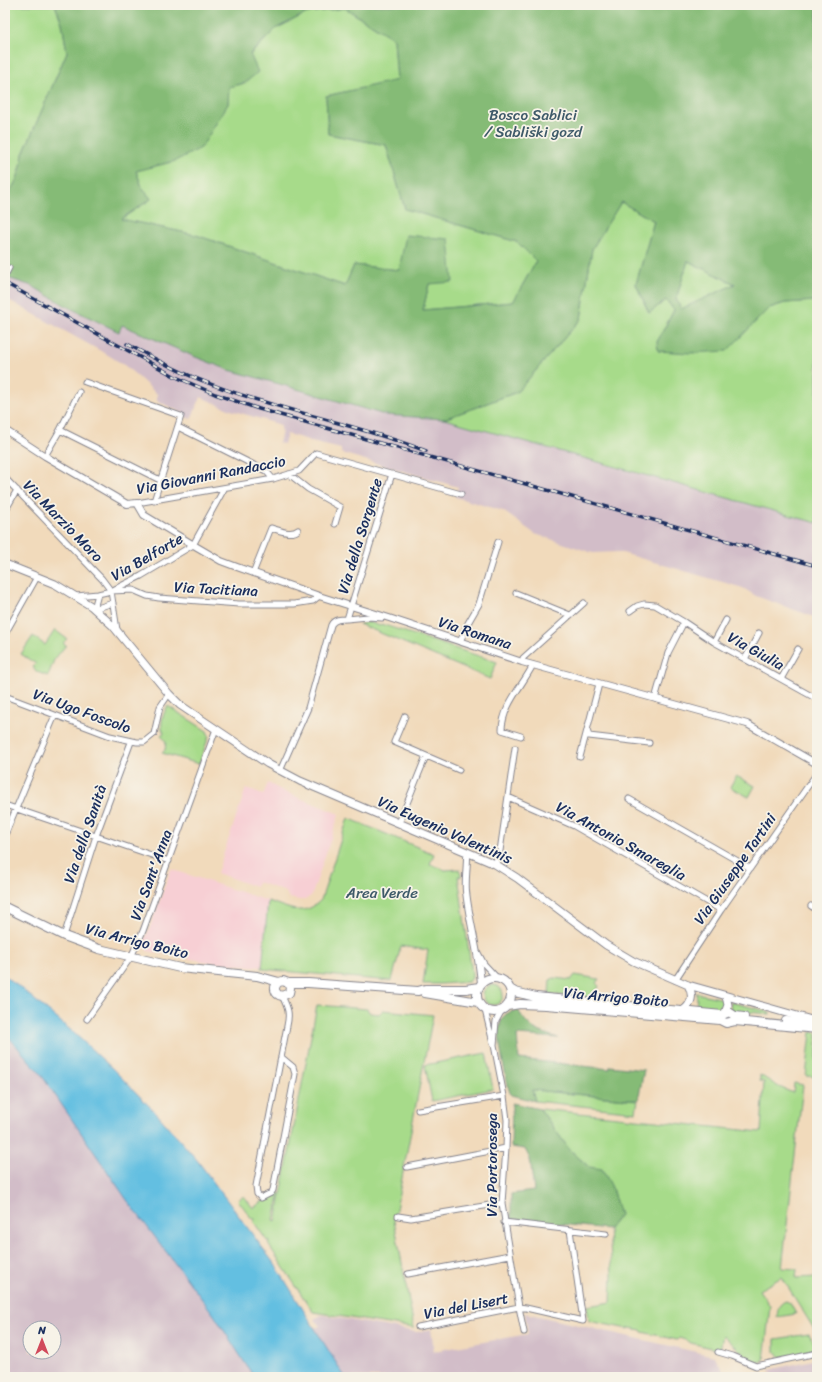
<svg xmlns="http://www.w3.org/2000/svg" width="822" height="1382" viewBox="0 0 822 1382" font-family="Sriracha,sans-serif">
<rect width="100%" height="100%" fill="#f7f3e8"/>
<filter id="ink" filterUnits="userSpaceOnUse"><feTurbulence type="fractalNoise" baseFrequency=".025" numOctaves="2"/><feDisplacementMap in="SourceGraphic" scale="8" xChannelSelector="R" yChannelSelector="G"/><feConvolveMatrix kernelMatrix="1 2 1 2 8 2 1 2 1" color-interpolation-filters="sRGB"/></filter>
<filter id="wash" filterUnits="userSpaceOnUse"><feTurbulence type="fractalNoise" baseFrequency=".012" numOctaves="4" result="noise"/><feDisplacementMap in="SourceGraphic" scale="16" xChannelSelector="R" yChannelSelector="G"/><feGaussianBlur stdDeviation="0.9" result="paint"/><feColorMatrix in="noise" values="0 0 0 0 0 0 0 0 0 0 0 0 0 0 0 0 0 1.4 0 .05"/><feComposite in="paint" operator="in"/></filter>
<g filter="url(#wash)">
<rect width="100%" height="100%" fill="#f1dabb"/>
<path fill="#f7cfd4" d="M268,783L285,792L339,814L312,895L305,900H299L289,898L286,892L258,882L256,887L217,873L246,788L263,795Z
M171,869L268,901L262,967L208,962L147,951L144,940L149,930Z"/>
<path fill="#d2bdc8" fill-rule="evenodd" d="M5,277L32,286L68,307L119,332L122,325L193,356L229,370L283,385L385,415L444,419L817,523V618L756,596L743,588L619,552L593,553L535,534L503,511L455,497L458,487L341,453V449L312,442L305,439L287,434L284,444L279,443L282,431L280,430L281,425L231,410L201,397L191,419L186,417L183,413L157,401V394L136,375L124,365L108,355L5,298Z
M5,1033L40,1073L127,1200L214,1315L254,1377H5ZM30,1328H54V1352H30Z
M525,1313L714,1356L727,1377H344L315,1328L320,1326L314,1319L322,1315L417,1332L431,1329L434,1351L528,1334Z
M817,1359V1377H776L769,1370Z"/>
<path fill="#a7db8a" stroke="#618574" d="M5,5H55L62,23L67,52L23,154C21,169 18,179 10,192L5,193Z
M345,8L394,39L397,81L326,96L328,134L386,145L405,209L517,242L536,261L513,302L423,310L429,284L399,270L354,265L345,286L196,235L121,219L151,199L142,187L136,171L175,161L228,104L229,87L245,83L250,55L277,28L307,13Z
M621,202L654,221L636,284L649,313L666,300L674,310L657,342L754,323L769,308L785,303L814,301L817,296V523L444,419L517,392L581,319L592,249Z
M688,261L735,284L681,310L676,299Z
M369,622L380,626L381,624L497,662L490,679L359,624Z
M55,630L67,639L63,643L66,645L54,660L48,676L37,672L33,667L36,664L21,654L33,636L45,645Z
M168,706L207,731L209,736L199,764L162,753L165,750L166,742L161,735L164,733C159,726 163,713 168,706Z
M736,776L755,786L749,797L730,787Z
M348,818L434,854L430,864L445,870L460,869L461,877L458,876L472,973V978L469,982L441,984H423L428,950L401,946L392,980L391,981L262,969L268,901C289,908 303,918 321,900Z
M575,975L599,979L596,983L599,986L592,999L549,994L550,980L554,978L571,980Z
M483 995a10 10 0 1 1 20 0a10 10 0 1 1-20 0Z
M696,993L724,999L725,1002L724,1009L720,1010L696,1007L697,998Z
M731,1002L770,1012V1014L736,1011L730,1009Z
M317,1005L367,1009L370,1013L379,1014L383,1010L433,1015L394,1220L414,1328L313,1312L270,1247L268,1243L270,1242L269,1240L267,1241L253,1221L255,1220L254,1218L252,1219L238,1200L244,1196L253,1208L276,1192L280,1193L274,1220L276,1221Z
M811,1032L817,1033V1077L806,1076Z
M486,1053L493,1089L432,1101L425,1065Z
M760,1075L779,1087L793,1093L794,1083L803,1085L782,1268L797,1269L796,1278L817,1277V1334L782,1277L759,1290L770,1306L764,1360L761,1362H752L723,1335L720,1350L691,1343L688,1341L679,1338L677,1340L642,1332L641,1330L630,1328L628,1329L589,1321L587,1306L611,1302L612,1273L609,1229L620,1215L611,1185L589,1167L569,1149L540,1109L761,1132L764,1082L760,1081Z
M532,1090L638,1100L636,1112L535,1101Z
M786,1301L790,1303L796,1314L777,1317C778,1309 778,1304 786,1301Z
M809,1334L815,1344L816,1349L813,1351L781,1357L775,1352V1339Z"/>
<path fill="#85bb76" stroke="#50756a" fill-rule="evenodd" d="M55,5H817V296L815,301L785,303L769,308L727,351L690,353L658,351L657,342L674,310L666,300L649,313L636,284L654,221L621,202L592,249L581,319L517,392L444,419L385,415L283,385L229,370L193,356L122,325L119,332L68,307L32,286L5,277V193L10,192C18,179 21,169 23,154L67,52L62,23ZM345,8L394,39L397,80L326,96L328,134L386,145L405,209L517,242L536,261L513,302L423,310L429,284L453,282L449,239L406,235L399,270L354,265L345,286L196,235L121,219L151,199L142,187L136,171L175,161L201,148L228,104L229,87L245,83L258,72L250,54L277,28L307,13ZM688,261L735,284L681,309L676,299Z
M518,1010C530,1030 537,1031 558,1038L517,1035L519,1059L610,1069V1066L644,1070L638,1100L532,1090L535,1101L511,1095L509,1090C506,1075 494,1032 502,1019C505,1013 512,1011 518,1010Z
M512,1103L540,1109L569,1149L589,1167L602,1169L611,1185L620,1215L609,1229L511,1219V1194L534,1191L530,1159L525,1149L511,1147Z"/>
<path fill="#64bfe1" stroke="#4077a0" d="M5,976L23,990L74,1033L114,1070L157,1114L197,1160L276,1266L345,1377H254L214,1315L127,1200L40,1073L5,1033Z"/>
</g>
<g filter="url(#ink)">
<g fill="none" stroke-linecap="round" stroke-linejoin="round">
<defs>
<path id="minor" d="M5,276L9,268
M85,382L181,416L154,501
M178,427L266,471L273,479
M60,430L160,480
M45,456L60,430L79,392
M289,474L308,489L340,507L335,524
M5,478L102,579L111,591L117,630
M137,503L273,479L299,471L316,453L461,494
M5,511L17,490
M253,573L271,528C279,530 291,536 298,530
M111,591L133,590L147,596L159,598L239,604H294L313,601L319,596
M516,593L570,615
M76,596L98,594L111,591L141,576L193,545L224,489
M94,609L113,603
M94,609L98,594
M630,611L637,606L644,604L655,605L684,622L714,642L817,699
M347,619L368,617L382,618
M5,634L37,577
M460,642L468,623L479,604L498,542
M714,642L726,620
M745,659L759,633
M522,662L523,658L584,603
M781,679L798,649
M5,696L110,736L137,742H144L154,734L160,707L169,694
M814,697L817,691
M655,699L668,653L684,622
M405,716L394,742L459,770
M587,730L589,736L649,743
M521,736L502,730C502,706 523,685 533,665
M580,757L599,684
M280,771L308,708L331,625C334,619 341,619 347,619L392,474
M508,797L574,826L721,910
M629,799L750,868
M5,805L169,861
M399,823L426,756
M5,835L55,715
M495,864L500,851L515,748
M811,906L817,910
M64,936L96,836L131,742
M478,953L484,964L498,979
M675,980L721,910L817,773
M485,1010L493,1043
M502,1010L496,1021L494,1045L504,1096L507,1120L506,1148L502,1203L519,1307L524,1332
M87,1019L131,957L143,931L216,729
M281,1057L293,1067L295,1074L273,1190L271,1193L261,1198L257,1194L256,1186L287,1026C290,1013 288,1008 282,996
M418,1110L504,1096
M407,1167L506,1148
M398,1216L411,1218L502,1203
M504,1222L606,1234
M408,1274L510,1255
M418,1327L519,1307L526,1308L583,1321L570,1230
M718,1352L732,1356L756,1366L817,1353"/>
<path id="tertiary" d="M5,430L45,456L127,504L137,503L144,515L197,547L221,561L237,567L319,596L389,618L522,662L747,724L817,764
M469,853L467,857C467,868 465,880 466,891C469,922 479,952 481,984"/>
<path id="secondary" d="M5,564L55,584L91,606L113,626L169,694L180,705L268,764L300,781L495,864L517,878L606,945L633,961L688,985L815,1021
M682,1011C692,1005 694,995 688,985
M725,1013L728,1005L726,996"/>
<path id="primary" d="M5,907L64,936L99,949L180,968L257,976L279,982L283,981L288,983H308L418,991L425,989H466L479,987
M477 995a17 17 0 1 1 34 0a17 17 0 1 1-34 0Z
M279,982C272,987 275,995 282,996L289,993L290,988L288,983
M510,989L515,992L536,997L722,1015L729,1012L735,1016L744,1017
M425,993L478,1002
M507,1006L520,1004L546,1005L720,1020L726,1023L735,1021L817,1029
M786,1021L817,1023"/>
</defs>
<use href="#minor" stroke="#86848c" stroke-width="7"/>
<use href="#tertiary" stroke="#86848c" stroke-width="8"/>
<use href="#secondary" stroke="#86848c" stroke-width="9"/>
<use href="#primary" stroke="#86848c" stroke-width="10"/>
<use href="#minor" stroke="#fff" stroke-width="5"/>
<use href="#tertiary" stroke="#fff" stroke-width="6"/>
<use href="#secondary" stroke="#fff" stroke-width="7"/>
<use href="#primary" stroke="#fff" stroke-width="8"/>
<defs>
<path id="rail" d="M5,283L176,377L215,394L259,409L817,566
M127,344C150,356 173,369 198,379C271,409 351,422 426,451"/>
</defs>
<use href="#rail" stroke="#1b2f5e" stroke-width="3.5"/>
<use href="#rail" stroke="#f7f3e8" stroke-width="2" stroke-dasharray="6" stroke-linecap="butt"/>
</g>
</g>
<g text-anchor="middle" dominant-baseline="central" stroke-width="3.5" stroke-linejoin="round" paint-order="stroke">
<g font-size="15" fill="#3e5a69" stroke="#f7f3e8">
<text x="533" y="115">Bosco Sablici<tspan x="533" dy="17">/ Sabliški gozd</tspan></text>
<text x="382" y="893">Area Verde</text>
</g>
<g font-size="15" fill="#1b2f5e" stroke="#f7f3e8">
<text transform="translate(211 475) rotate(-11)">Via Giovanni Randaccio</text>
<text transform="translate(63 521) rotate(46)">Via Marzio Moro</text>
<text transform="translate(360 536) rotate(-73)">Via della Sorgente</text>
<text transform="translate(147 557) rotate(-30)">Via Belforte</text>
<text transform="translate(216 589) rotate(3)">Via Tacitiana</text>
<text transform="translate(475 633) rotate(18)">Via Romana</text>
<text transform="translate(756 651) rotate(29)">Via Giulia</text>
<text transform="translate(82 711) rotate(20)">Via Ugo Foscolo</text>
<text transform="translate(445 830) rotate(24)">Via Eugenio Valentinis</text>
<text transform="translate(85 834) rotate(-71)">Via della Sanità</text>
<text transform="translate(621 841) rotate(29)">Via Antonio Smareglia</text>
<text transform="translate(735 869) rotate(-55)">Via Giuseppe Tartini</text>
<text transform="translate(151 875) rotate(-70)">Via Sant'Anna</text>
<text transform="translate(137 941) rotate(14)">Via Arrigo Boito</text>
<text transform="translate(616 997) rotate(5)">Via Arrigo Boito</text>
<text transform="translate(492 1165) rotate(-90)">Via Portorosega</text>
<text transform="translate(466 1306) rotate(-11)">Via del Lisert</text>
</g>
</g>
<rect width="822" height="1382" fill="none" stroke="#f7f3e8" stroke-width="20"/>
<g transform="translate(42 1340)"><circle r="19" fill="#f7f3e8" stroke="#9fa5b1"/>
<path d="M0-3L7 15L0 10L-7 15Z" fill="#d1495b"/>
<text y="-6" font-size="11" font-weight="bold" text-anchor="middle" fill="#1b2f5e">N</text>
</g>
</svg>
